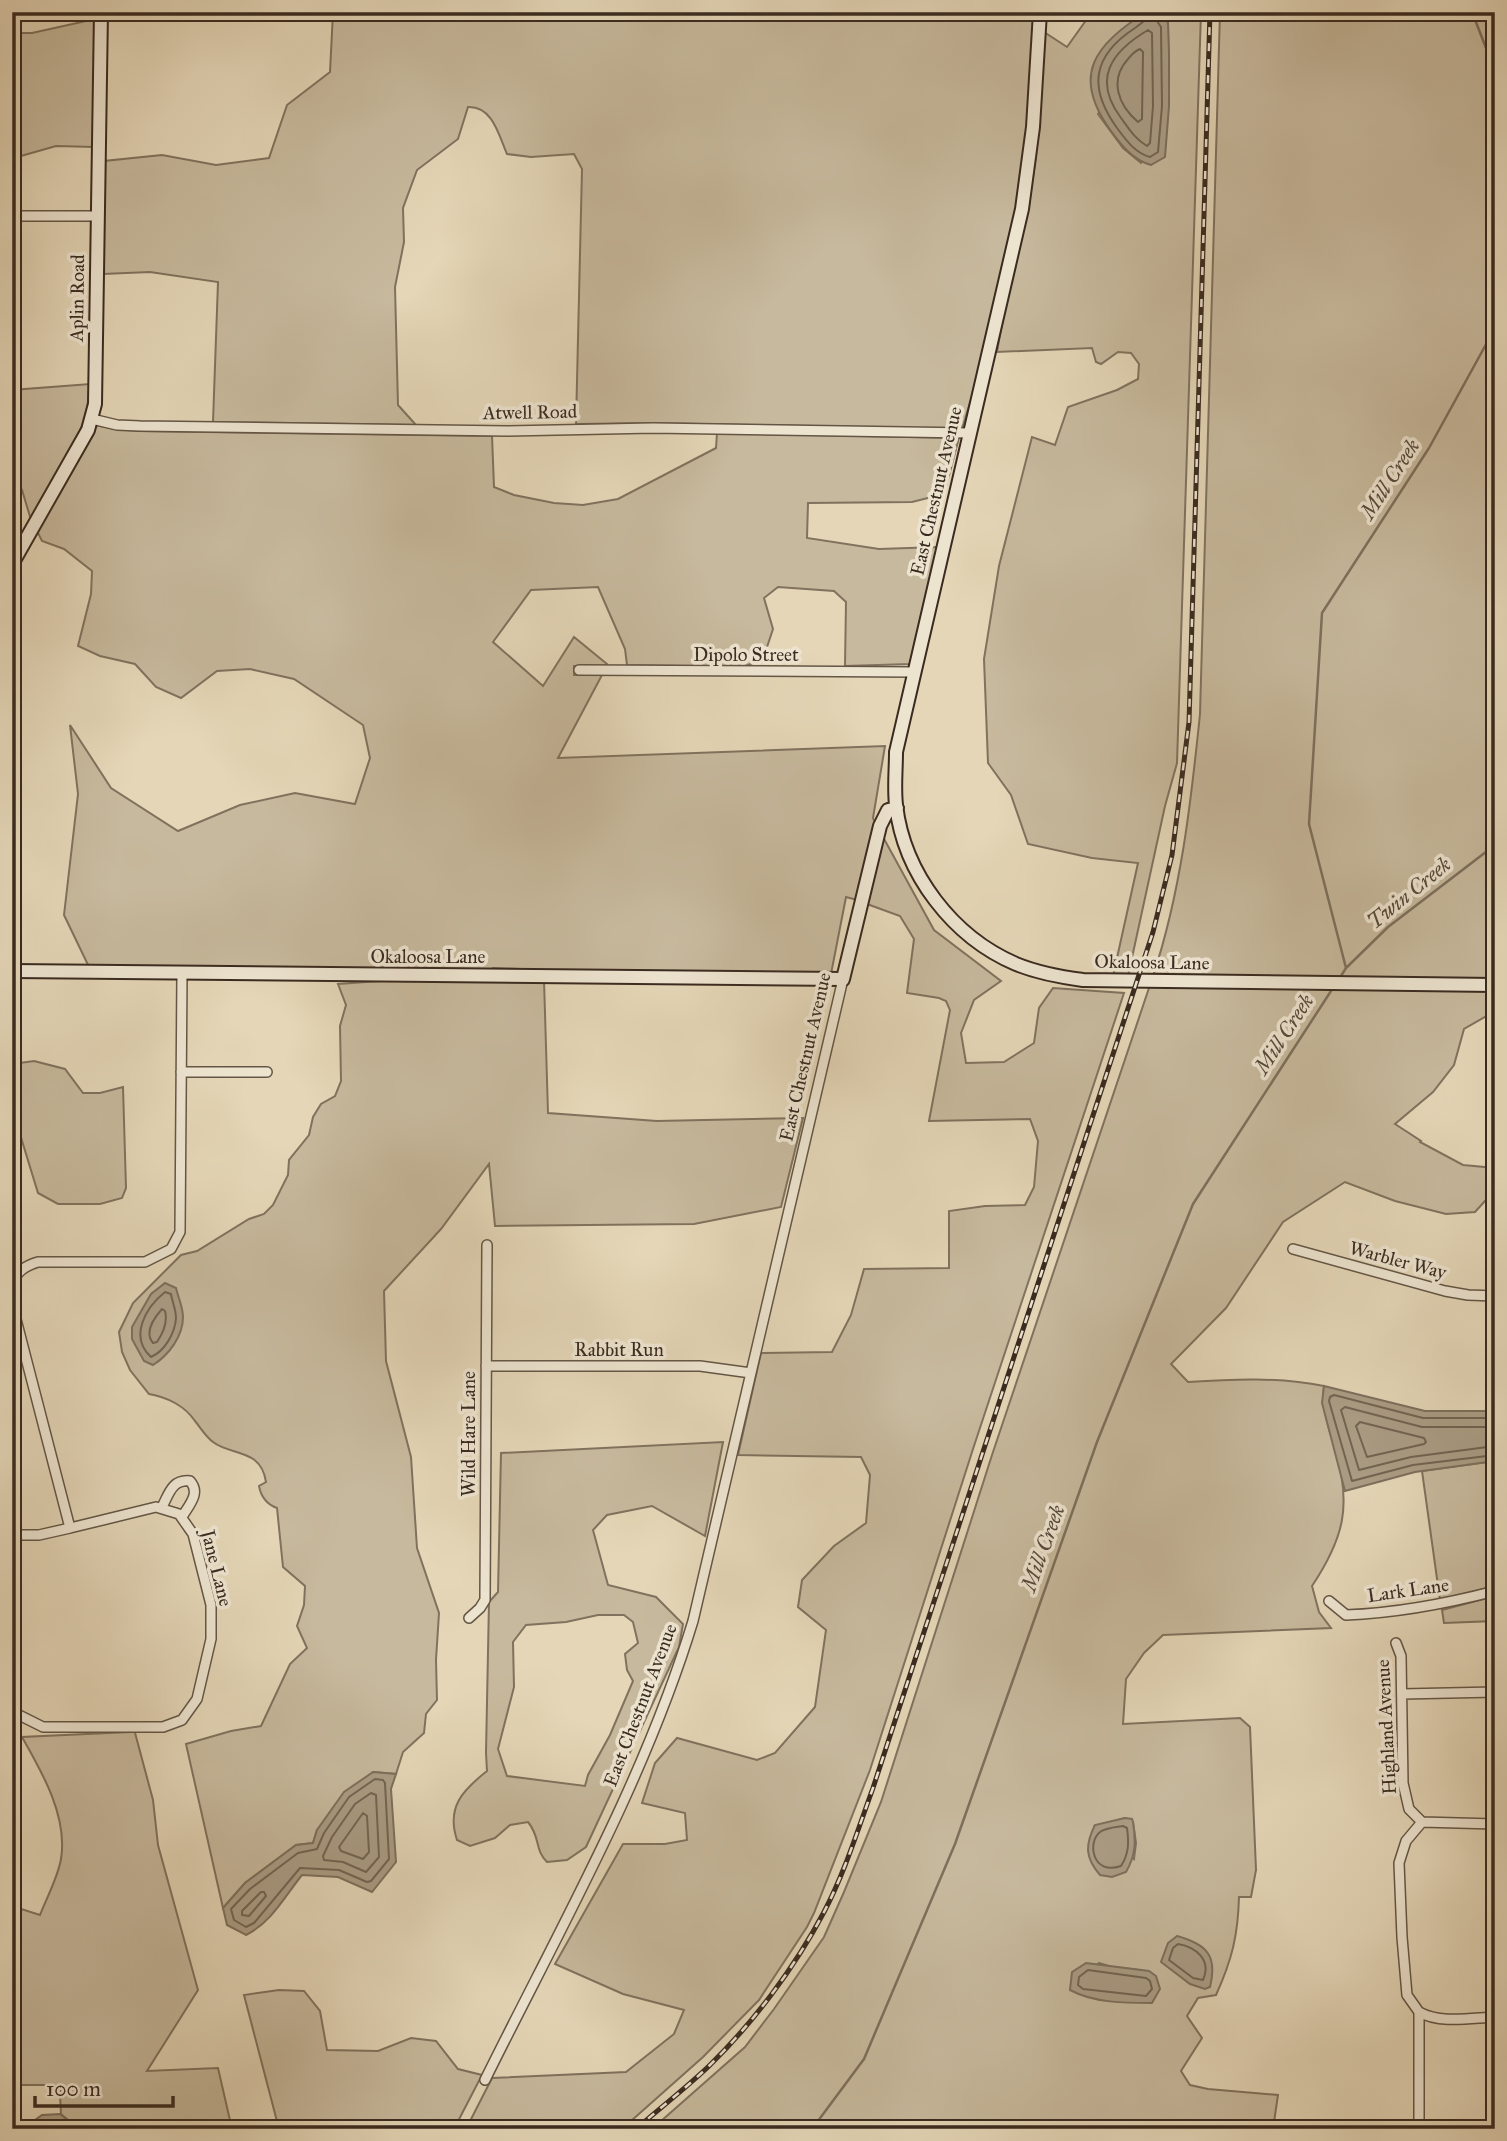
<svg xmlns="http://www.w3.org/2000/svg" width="1507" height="2141" viewBox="0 0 1507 2141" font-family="'IM FELL Great Primer',serif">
<rect width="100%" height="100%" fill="#e4d6b7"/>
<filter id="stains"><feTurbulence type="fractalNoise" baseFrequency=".00286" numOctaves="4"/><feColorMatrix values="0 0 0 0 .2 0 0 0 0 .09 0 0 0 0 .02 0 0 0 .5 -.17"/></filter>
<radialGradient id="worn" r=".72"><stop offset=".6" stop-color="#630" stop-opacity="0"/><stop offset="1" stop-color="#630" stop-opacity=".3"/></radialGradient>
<path fill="#c7b99d" stroke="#80725e" stroke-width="2" fill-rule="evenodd" d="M333,12H1035L1028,127L1017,208L976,383L962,429L653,423L576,424L582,169L574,154L531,157L507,154C499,136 493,106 468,107L458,139L417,170L403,208L404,242L395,287L398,405L416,425L213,422L218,282L150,272L103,274L104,161L162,155L216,165L269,158L287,105L330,72Z
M1092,12H1201L1177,763L1165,806L1128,976H1113L1138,863L1092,858L1028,844L1011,795L988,763L984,659L999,566L1032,437L1055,445L1068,407L1117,390L1138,379L1139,364L1131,353L1118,352L1101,364L1096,362L1092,348L997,352C1006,295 1022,239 1032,182C1041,133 1041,82 1044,32L1067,47ZM1168,23L1169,106L1141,163L1123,148L1098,114Z
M1220,12H1495V981L1153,976C1181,892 1191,802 1200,714Z
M95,19L94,147L56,146L21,156H12V33H32Z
M90,384C89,434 55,477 31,520L22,490L12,475V390Z
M95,425L115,429L139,431L492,436L494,487L514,495L554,503L583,505L618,499L716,448L717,433L959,438L944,494L912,502L808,503L807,538L879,549L938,547L910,664L845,666L846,602L834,591L778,587L764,598L773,629L763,659L743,667L627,665L625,649L598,587L531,590L493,642L543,686L574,637L607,664L606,666H574V675H602L558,758L885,746L873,818L875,823L857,900L846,897L831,974L569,971L493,968L492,971L89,967L64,915L78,794L70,725L111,788L178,831L240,805L295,793L355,804L370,758L363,725L294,679L250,669L217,671L181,698L156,687L135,664L100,656L78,646L91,594L92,571L64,549L42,541L37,531Z
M883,837L934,930L1001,981L974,1000L961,1033L966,1063L1004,1062L1034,1043L1039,1008L1053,988L1124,993L973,1449L870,1770L814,1913L807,1927L759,2000L703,2057L622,2129H466L492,2078L626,2072L674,2034L684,2010L623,1994L555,1964L623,1844H665L687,1840L685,1813L642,1803L655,1763L677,1738L757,1760L775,1753L815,1707L826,1630L798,1607L802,1580L834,1546L866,1523L870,1475L861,1457L738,1455L761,1353L832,1352L851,1315L864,1269L949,1268V1211L985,1206L1025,1205L1034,1187L1038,1141L1030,1119L929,1121L950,1010L946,1001L939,998L907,993L914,939L900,916L867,904Z
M395,980H544L548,1113L657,1121L803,1118L781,1207L694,1224L495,1226L489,1164L441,1229L384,1291L386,1361L411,1457L417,1548L439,1613L436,1660L437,1700L426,1714L424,1733L403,1752L396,1774L373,1772L317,1830L313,1843L296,1845L245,1883L223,1908L186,1744L231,1731L261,1726L290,1664L307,1648L297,1626L304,1605L305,1586L283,1567L277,1508C266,1504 261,1497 259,1486L266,1482C261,1448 231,1456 213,1442C206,1437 200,1427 195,1421C185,1406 167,1397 149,1394L130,1370L122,1352L119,1332L133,1303L181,1255L197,1251L249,1219L264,1214L273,1205L288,1175L289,1160L309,1135L313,1117L321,1104L335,1096L341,1081L340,1026L346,1005L338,984Z
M1150,985L1495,990V1014H1490L1464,1029L1454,1065L1433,1092L1395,1124L1421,1141L1420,1142L1463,1165L1495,1168V1190L1475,1212L1446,1214L1395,1201L1345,1182L1283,1222L1226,1308L1171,1364L1188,1382C1233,1379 1279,1377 1324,1386C1321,1408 1329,1428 1335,1449C1352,1505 1344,1538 1312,1586L1319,1612L1331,1628L1163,1635L1144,1653L1126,1679L1123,1724L1240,1718L1250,1727L1256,1870L1251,1897H1239C1238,1935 1232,1960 1216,1995L1198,1998L1187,2016L1202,2038L1181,2071L1190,2085L1208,2089L1278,2095L1273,2129H652L745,2047L774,2009L824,1937L844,1892L881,1802L992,1455ZM1125,1818L1133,1822L1136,1843L1134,1859L1095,1826ZM1099,1963L1112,1967L1139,1970L1070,1990Z
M34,1061L65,1069L83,1093H100L123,1087L126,1188L122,1198L100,1204H58L38,1193L12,1108V1064Z
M723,1442L705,1536L652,1506L607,1515L593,1530L608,1585L656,1597L683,1624L679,1647L586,1847L567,1860L547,1862C534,1849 541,1838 528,1822L510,1825L495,1838L470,1846L457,1840C446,1807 463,1790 487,1771L486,1753L489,1602L498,1592L501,1453ZM598,1615H624L633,1622L638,1643L625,1654L627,1670L633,1681L610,1735L588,1775L585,1786L507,1776L498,1749L514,1687L513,1642L526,1625L566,1622Z
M1495,1461V1586L1440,1600L1422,1471Z
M1495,1596V1621L1444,1623L1442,1610Z
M134,1729L153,1800L158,1845L198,1990L147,2071L218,2068L232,2129H79L61,2114L60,2094L63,2085H12V1906L40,1915C47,1897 58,1877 61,1859C68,1817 42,1772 22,1737L130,1732Z
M279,1990L304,1991L320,2011L327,2050L378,2051L411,2038L436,2041L458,2069L482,2075L454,2129H279L244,1995Z"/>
<path fill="#aa9c84" stroke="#7d6f5c" stroke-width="2" d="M1146,12L1160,13L1168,23L1169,53V106L1165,157L1151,165C1133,160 1122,146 1111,131C1070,75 1095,45 1146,12Z
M165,1283L176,1288C178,1297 183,1307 183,1317C183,1336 169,1355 153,1365L144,1361L132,1339V1327L151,1294Z
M1324,1386L1425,1411H1495V1461L1415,1472L1345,1491L1322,1403Z
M373,1772L396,1774L391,1789L396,1862L372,1892L338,1877L302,1875C285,1896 271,1923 246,1935L227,1925L223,1908L245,1883L296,1845L313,1843L317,1830L344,1792Z
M1125,1818L1132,1819L1133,1822C1136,1841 1136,1855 1126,1872L1112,1877L1100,1875C1085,1858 1085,1845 1095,1825Z
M1177,1936C1206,1944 1218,1955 1210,1987L1205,1989L1190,1984L1161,1962L1168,1943Z
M1086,1963L1149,1971L1156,1976L1160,1989L1152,2003C1125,2003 1094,2003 1070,1990L1072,1972Z
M60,2114L79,2129H31L32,2122L42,2115Z"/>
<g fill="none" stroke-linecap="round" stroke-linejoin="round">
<path stroke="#726452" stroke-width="2" d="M1153,15L1161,27L1162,106L1158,152L1150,157C1135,153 1126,140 1117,128C1088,88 1092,56 1135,28C1141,24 1147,18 1153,15Z
M1148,30L1152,33L1153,106L1150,143L1147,146C1135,139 1129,129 1121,118C1092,79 1111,52 1148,30Z
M1140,49L1143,52L1142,119L1138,122C1118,105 1109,80 1128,59C1132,54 1135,51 1140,49Z
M165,1292L171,1294C172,1301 176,1310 176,1318C175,1333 165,1351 151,1357C129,1337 145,1308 165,1292Z
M162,1309L165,1311C168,1322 163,1333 157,1342L153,1343C144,1332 153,1319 162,1309Z
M1495,1418H1423L1334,1395L1330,1397L1329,1401L1352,1481L1413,1465L1495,1455
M1360,1422L1424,1438L1426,1442L1424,1444L1367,1457L1356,1426Z
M1495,1427H1422L1345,1407L1341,1410L1359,1470L1411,1457L1495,1446
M375,1779L383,1780L385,1783L389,1859L371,1881L367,1882L339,1870L300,1868L254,1923L246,1927L234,1920L231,1909L250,1889L298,1853L317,1849L324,1833L349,1797Z
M371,1793L376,1795L379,1857L366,1872L343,1862L324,1860L323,1856L332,1837L355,1804Z
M363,1813L367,1816L369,1852L363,1859L341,1851L339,1847Z
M1123,1826L1127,1828C1129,1842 1129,1854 1121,1866C1092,1876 1087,1842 1100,1832C1105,1828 1117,1827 1123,1826Z
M261,1892H264L266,1896L249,1916L242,1915V1911Z
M1178,1944C1196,1947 1212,1960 1203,1980L1193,1978L1169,1960L1173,1948Z
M1088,1970L1146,1978L1150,1981L1152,1989L1146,1996L1083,1989L1078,1985L1079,1977Z"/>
<path stroke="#7d6f5c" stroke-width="2.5" d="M1472,12L1495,71
M1346,968L1309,824L1322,613L1429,448L1495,328
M1341,976L1346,968L1388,927L1495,845
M812,2129L864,2059L955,1844L1097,1442L1193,1204L1331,991"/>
<defs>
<path id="street" d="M12,216H98
M92,419L117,425L140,426L508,431L653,428L970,433
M579,670L914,672
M181,1072H267
M1293,1249L1445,1291L1468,1295L1495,1296
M12,1284C17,1271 25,1266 38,1262H145L171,1249L180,1232L182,973
M12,1304L70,1528L156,1507L179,1514L193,1534L211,1605V1639L197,1699L182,1720L163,1727H43L19,1715
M486,1366H700L751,1373
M162,1507C169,1494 172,1479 190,1481C201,1493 189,1505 182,1517
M15,1535H39L70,1528
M1329,1601L1346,1615C1397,1613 1445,1604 1495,1591
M469,1618L480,1608L485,1600L487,1245
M1396,1643L1401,1656L1403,1783L1409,1809L1422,1822
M1402,1694L1495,1692
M1422,1822L1495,1824
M1419,2012C1440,2024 1471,2018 1495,2017
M485,2080C559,1930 644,1782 693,1621L843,979
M1419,2129V2012L1407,1995L1402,1937L1399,1863L1406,1841L1422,1822"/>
<path id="secondary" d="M1040,12L1033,127L1022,209L896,752C896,770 894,787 896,805C904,874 953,937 1016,964C1038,973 1060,977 1083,980L1495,985
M12,564L88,430L95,404L101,12
M12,971L843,979L880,826L888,810L897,808"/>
</defs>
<use href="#street" stroke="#645646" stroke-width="12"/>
<use href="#secondary" stroke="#3a2b20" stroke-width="16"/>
<use href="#street" stroke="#ede4d0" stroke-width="9"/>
<use href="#secondary" stroke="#ede4d0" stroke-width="12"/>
<defs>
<path id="rail" d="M636,2129C660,2108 686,2088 709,2066C754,2022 795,1967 824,1912C845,1872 858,1829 873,1788L1153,932L1172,855L1189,722L1210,12"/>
</defs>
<use href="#rail" stroke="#3a2b20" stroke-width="5"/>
<use href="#rail" stroke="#ede4d0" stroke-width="2.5" stroke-dasharray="8" stroke-linecap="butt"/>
</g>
<g text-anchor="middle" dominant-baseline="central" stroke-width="7" stroke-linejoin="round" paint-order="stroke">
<g font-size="19" fill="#3a2b20" stroke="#ede4d0">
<text transform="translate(77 298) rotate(-89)">Aplin Road</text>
<text transform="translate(530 412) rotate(-1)">Atwell Road</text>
<text transform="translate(936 491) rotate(-77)">East Chestnut Avenue</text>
<text x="746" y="654">Dipolo Street</text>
<text x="428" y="956">Okaloosa Lane</text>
<text transform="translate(1152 962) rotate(1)">Okaloosa Lane</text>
<text transform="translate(805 1057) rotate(-77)">East Chestnut Avenue</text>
<text transform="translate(1398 1260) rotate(15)">Warbler Way</text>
<text x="619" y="1349">Rabbit Run</text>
<text transform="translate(468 1434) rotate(-90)">Wild Hare Lane</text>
<text transform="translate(217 1568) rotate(76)">Jane Lane</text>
<text transform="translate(1408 1590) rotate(-8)">Lark Lane</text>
<text transform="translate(640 1705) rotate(-69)">East Chestnut Avenue</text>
<text transform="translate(1386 1727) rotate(-93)">Highland Avenue</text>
</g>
<g font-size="21" font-style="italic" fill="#564739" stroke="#ede4d0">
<text transform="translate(1390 479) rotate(-57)">Mill Creek</text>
<text transform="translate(1409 893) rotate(-39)">Twin Creek</text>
<text transform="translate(1284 1034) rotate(-57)">Mill Creek</text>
<text transform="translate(1043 1548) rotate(-70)">Mill Creek</text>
</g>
</g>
<rect width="1507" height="2141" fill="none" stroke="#e4d6b7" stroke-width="42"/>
<rect x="14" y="14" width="1479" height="2113" fill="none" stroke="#3a2b20" stroke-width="3.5"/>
<rect x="21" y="21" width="1465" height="2099" fill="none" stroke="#3a2b20" stroke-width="2"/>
<path d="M35 2096v10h138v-10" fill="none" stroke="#3a2b20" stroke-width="3.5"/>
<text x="46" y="2096" font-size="21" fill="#3a2b20" stroke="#ede4d0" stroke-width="5" paint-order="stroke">100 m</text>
<rect width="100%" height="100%" filter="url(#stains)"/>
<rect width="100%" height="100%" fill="url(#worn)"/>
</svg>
